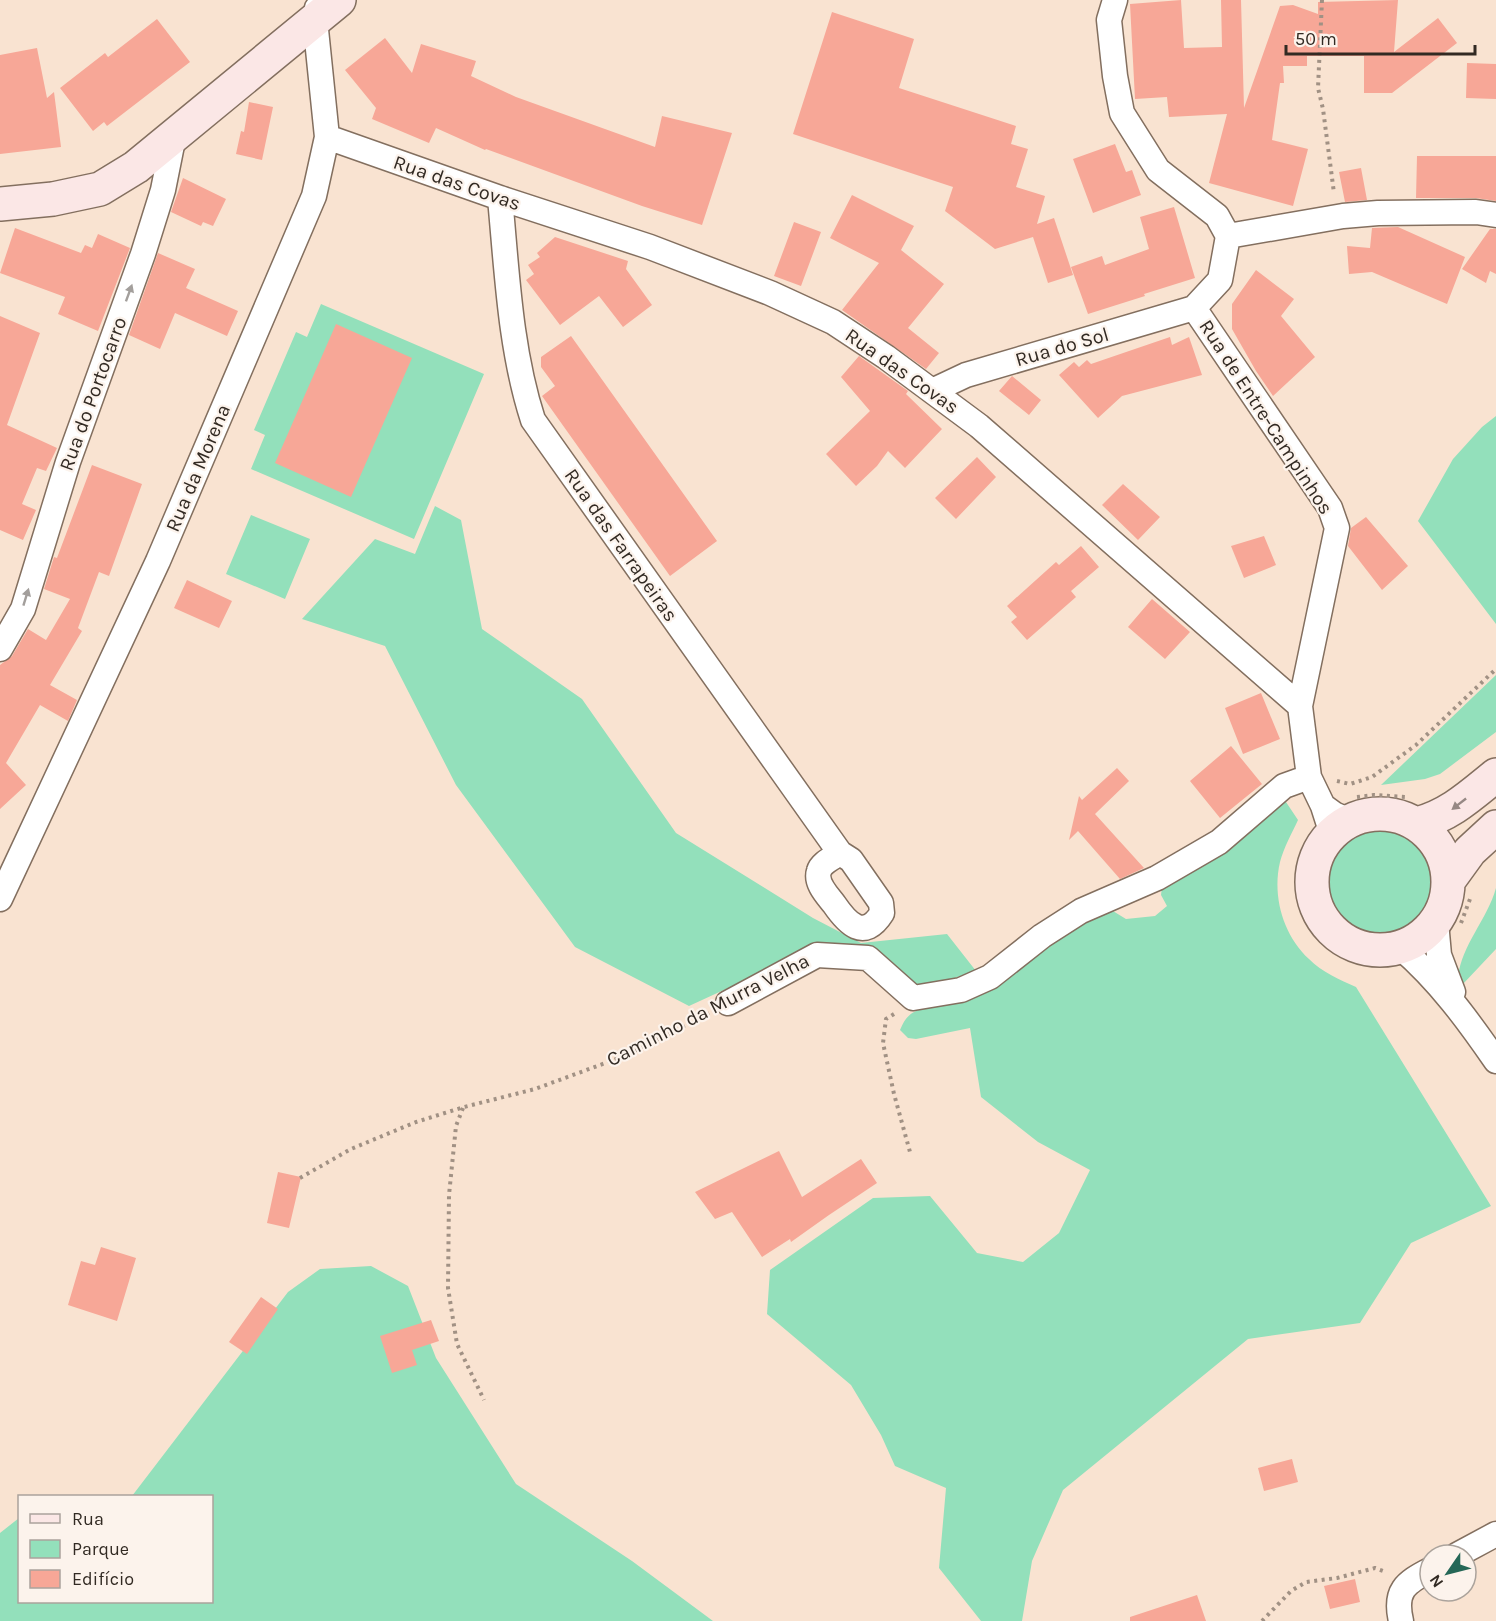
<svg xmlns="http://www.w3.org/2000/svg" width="1496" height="1621" viewBox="0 0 1496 1621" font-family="Karla,sans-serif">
<rect width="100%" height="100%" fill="#f9e3d1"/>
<path fill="#93e0bb" d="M321,304L484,374L414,539L251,469L265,435L254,430L296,332L307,337Z
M1496,416V624L1418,521L1453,459L1482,427Z
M435,506L461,520L482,629L582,699L676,833L813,918L861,943L947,934L976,971L926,987L907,985L819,946L689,1006L575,947L456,785L385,646L302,619L375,539L415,554Z
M251,515L310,539L285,599L226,574Z
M1496,675V732L1440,774L1425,779L1381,785Z
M1281,802H1286L1298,820C1292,833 1284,847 1280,862C1272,896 1283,935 1309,959C1322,972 1340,980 1356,987L1491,1206L1411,1243L1360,1323L1248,1339L1063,1490L1032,1561L1022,1621H981L939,1568L946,1488L895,1466L881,1435L851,1385L767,1314L770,1270L873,1198L930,1196L977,1253L1023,1262L1059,1233L1090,1170L1038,1142L981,1097L970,1028L916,1039L908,1038L900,1030C907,1013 913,1012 929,1006L1047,939L1108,908L1126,919L1155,916L1167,906L1161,895L1162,887Z
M1328 883a52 52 0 1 1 104 0a52 52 0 1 1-104 0Z
M1496,888V949L1463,984L1458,977C1462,944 1487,920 1496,888Z
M371,1266L408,1286L436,1358L516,1484L632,1561L713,1621H0V1533L19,1518L20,1602H212V1496H132L288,1292L320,1269Z"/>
<path fill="#f7a797" d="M1181,0L1184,48L1222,47L1221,0H1241L1244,108L1280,6L1293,5L1318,14V2L1398,0L1394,52L1438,18L1457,43L1392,93H1364V56H1307V66H1283L1284,83H1280L1272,140L1308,149L1293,206L1209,183L1227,114L1169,117L1167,97L1135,99L1130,4Z
M832,12L914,39L899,88L1016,126L1011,144L1028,149L1016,187L1045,196L1037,224L1054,218L1073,275L1048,283L1033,237L995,249L945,211L953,187L793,134Z
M157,19L190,62L107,126L104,122L93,131L60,88L105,53L108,57Z
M385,38L412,73L421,44L476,61L471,76L516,97L655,147L662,116L732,133L702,225L642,206L486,149L485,150L436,128L429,143L372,119L376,108L345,70Z
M37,48L47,98L54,92L61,147L0,154V55Z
M1467,63L1496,64V99L1466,98Z
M249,102L273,107L262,160L236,154L241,131L244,132Z
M1115,144L1126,172L1132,170L1141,195L1093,213L1073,159Z
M1417,156H1496V201L1476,198H1416Z
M1361,168L1367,200L1345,202L1339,172Z
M183,178L226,199L213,226L203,222L201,226L171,212Z
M852,195L914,226L901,250L944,284L908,328L939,353L926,369L842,310L879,263L830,238Z
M1174,207L1195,278L1144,294L1145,296L1088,314L1071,267L1102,256L1105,265L1149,249L1140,217Z
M794,222L821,232L801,286L774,276Z
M1398,227L1465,257L1447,304L1372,272L1349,274L1347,246L1370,248L1372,228Z
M15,228L81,253L85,245L92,248L98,234L130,248L98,331L58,314L65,297L0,273Z
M1490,229H1496V274L1490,271L1486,283L1462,269Z
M555,237L628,261L626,269L652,305L623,327L599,296L560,325L526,280L534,274L528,265L540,257L537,253Z
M158,253L195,269L186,288L238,311L227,336L175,313L160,349L129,335Z
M1256,270L1294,299L1281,316L1315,357L1273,396L1256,371L1232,329V304Z
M0,316L40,333L7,425L57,448L46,471L37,468L22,504L36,510L23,540L0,530Z
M336,324L412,358L351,497L275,463Z
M571,336L717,541L670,576L542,396L555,386L541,367V357Z
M1170,337L1172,345L1189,337L1202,375L1122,396L1098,418L1059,375L1074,362L1079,367L1087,360L1091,364Z
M859,356L908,391L906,394L942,429L905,468L888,451L877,466L856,486L826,454L870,411L841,377Z
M1012,376L1041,400L1029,415L999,391Z
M977,457L996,477L956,519L935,498Z
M92,465L142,484L109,576L99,572L78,628L82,631L50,685L77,700L68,721L40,705L6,763L26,785L0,809V665L12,656L28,629L46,640L70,599L44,589L54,557L57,558Z
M1123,484L1160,517L1138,540L1102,505Z
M1366,517L1408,566L1382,590L1348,546L1351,528Z
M1264,536L1276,565L1244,578L1231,546Z
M1081,546L1099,567L1071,591L1076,597L1027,640L1011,622L1017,617L1007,606L1056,562L1059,565Z
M187,580L232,601L219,628L174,608Z
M1152,599L1190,632L1165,659L1128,627Z
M1261,693L1280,739L1243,754L1225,708Z
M1231,746L1262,784L1220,818L1190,781Z
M1117,768L1129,781L1095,814L1144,868L1120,879L1078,831L1069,840L1079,796L1082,800Z
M779,1151L802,1197L861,1159L877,1183L829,1215L791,1242L790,1239L762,1257L732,1212L715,1219L695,1192Z
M278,1172L301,1177L289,1228L267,1223Z
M101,1247L136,1258L117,1321L68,1305L81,1261L95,1265Z
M261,1297L278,1309L247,1354L229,1342Z
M431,1320L439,1341L412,1350L417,1365L392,1373L380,1336Z
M1292,1459L1298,1482L1264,1491L1258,1468Z
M1355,1579L1360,1602L1330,1609L1324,1586Z
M1197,1595L1206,1621H1130V1617Z"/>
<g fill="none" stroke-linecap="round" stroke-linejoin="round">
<defs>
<path id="street" d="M1115,0L1109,20L1115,76L1122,113L1158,170L1217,216L1228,236L1220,280L1194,308L1330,508L1337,528L1300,706
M327,137L500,198L650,247L770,293L833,322L886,357L979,426L1300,706L1309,777L1323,806L1332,834
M500,198C507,272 510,349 533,420L840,853L851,860L881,903L882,913C864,942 847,923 834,904C827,895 815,883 819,871C821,863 833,858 840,853
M1228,236L1343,216L1378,213L1476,212L1496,215
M932,391L966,375L1194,308
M0,649L23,609L68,462L143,254L163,190L174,135
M1323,806L1334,814L1350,821
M0,899L158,561L314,196L327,137L315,20L317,8
M1436,922L1439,955L1453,992
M1401,948C1439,981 1467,1019 1496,1061
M728,1003L817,955L868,958L913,998L961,990L990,977L1042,936L1081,911L1157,878L1219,842L1284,786L1309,777
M1457,1555L1496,1534
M1401,1621C1394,1591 1405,1583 1430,1570"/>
<path id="secondary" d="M0,204L53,199L100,189L136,167L339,0
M1312 882a68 68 0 1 1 136 0a68 68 0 1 1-136 0Z
M1417,824C1450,815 1470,796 1496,775
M1449,880L1470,851L1496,827"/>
</defs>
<use href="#street" stroke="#836f5f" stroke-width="27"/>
<use href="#secondary" stroke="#836f5f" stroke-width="36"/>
<path stroke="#a19184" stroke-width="4" stroke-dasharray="3 4.5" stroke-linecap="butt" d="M1322,0L1318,88L1323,109L1334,193
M1337,781L1350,784L1372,777L1416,745L1496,669
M1357,797L1374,795L1406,797
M1461,923L1470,899
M894,1014L886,1019L883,1043L894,1094L910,1152
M463,1108L456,1126L449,1195L448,1288L457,1344L484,1400
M300,1178L351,1149L416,1122L464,1107L535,1089L627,1055L709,1013
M1262,1621L1291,1591L1306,1582L1337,1578L1375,1568L1386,1572"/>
<use href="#street" stroke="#fff" stroke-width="24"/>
<use href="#secondary" stroke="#fbe7e6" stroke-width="33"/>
</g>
<defs><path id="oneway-solid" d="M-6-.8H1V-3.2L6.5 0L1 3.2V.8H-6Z" transform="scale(1.5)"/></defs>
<g fill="#a39f9c">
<use href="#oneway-solid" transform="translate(129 293) rotate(-70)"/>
<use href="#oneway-solid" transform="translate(26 597) rotate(-73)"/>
</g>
<use fill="#968884" href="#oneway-solid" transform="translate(1459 804) rotate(142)"/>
<g text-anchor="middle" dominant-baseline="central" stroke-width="4.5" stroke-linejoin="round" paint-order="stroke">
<g font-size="20" fill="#322a23" stroke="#fcf3ec">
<text transform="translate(457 183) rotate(19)">Rua das Covas</text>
<text transform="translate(1062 347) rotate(-16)">Rua do Sol</text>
<text transform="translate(902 371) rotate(35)">Rua das Covas</text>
<text transform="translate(93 394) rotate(-70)">Rua do Portocarro</text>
<text transform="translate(1266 417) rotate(57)">Rua de Entre-Campinhos</text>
<text transform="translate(198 468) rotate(-67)">Rua da Morena</text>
<text transform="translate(621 545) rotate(55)">Rua das Farrapeiras</text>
<text transform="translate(708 1010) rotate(-27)">Caminho da Murra Velha</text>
</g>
</g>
<rect x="18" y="1495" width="195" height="108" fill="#fcf3ec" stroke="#aba39c" stroke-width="1.5"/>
<rect x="30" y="1514" width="30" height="9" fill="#fbe7e6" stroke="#aba39c" stroke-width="1.5"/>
<text x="72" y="1525" font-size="18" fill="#322a23">Rua</text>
<rect x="30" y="1540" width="30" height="18" fill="#93e0bb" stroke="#aba39c" stroke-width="1.5"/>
<text x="72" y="1555" font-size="18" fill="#322a23">Parque</text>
<rect x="30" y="1570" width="30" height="18" fill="#f7a797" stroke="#aba39c" stroke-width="1.5"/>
<text x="72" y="1585" font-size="18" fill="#322a23">Edifício</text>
<g transform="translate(1448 1573) rotate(235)"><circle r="28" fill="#fcf3ec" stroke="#aba39c" stroke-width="1.5"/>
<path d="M0-4.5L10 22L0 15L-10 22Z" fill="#256757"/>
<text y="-9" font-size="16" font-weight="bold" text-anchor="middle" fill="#322a23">N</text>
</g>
<path d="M1286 45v9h189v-9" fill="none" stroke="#322a23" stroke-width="3"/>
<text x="1295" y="45" font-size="18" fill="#322a23" stroke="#fcf3ec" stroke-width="4.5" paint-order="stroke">50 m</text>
</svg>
